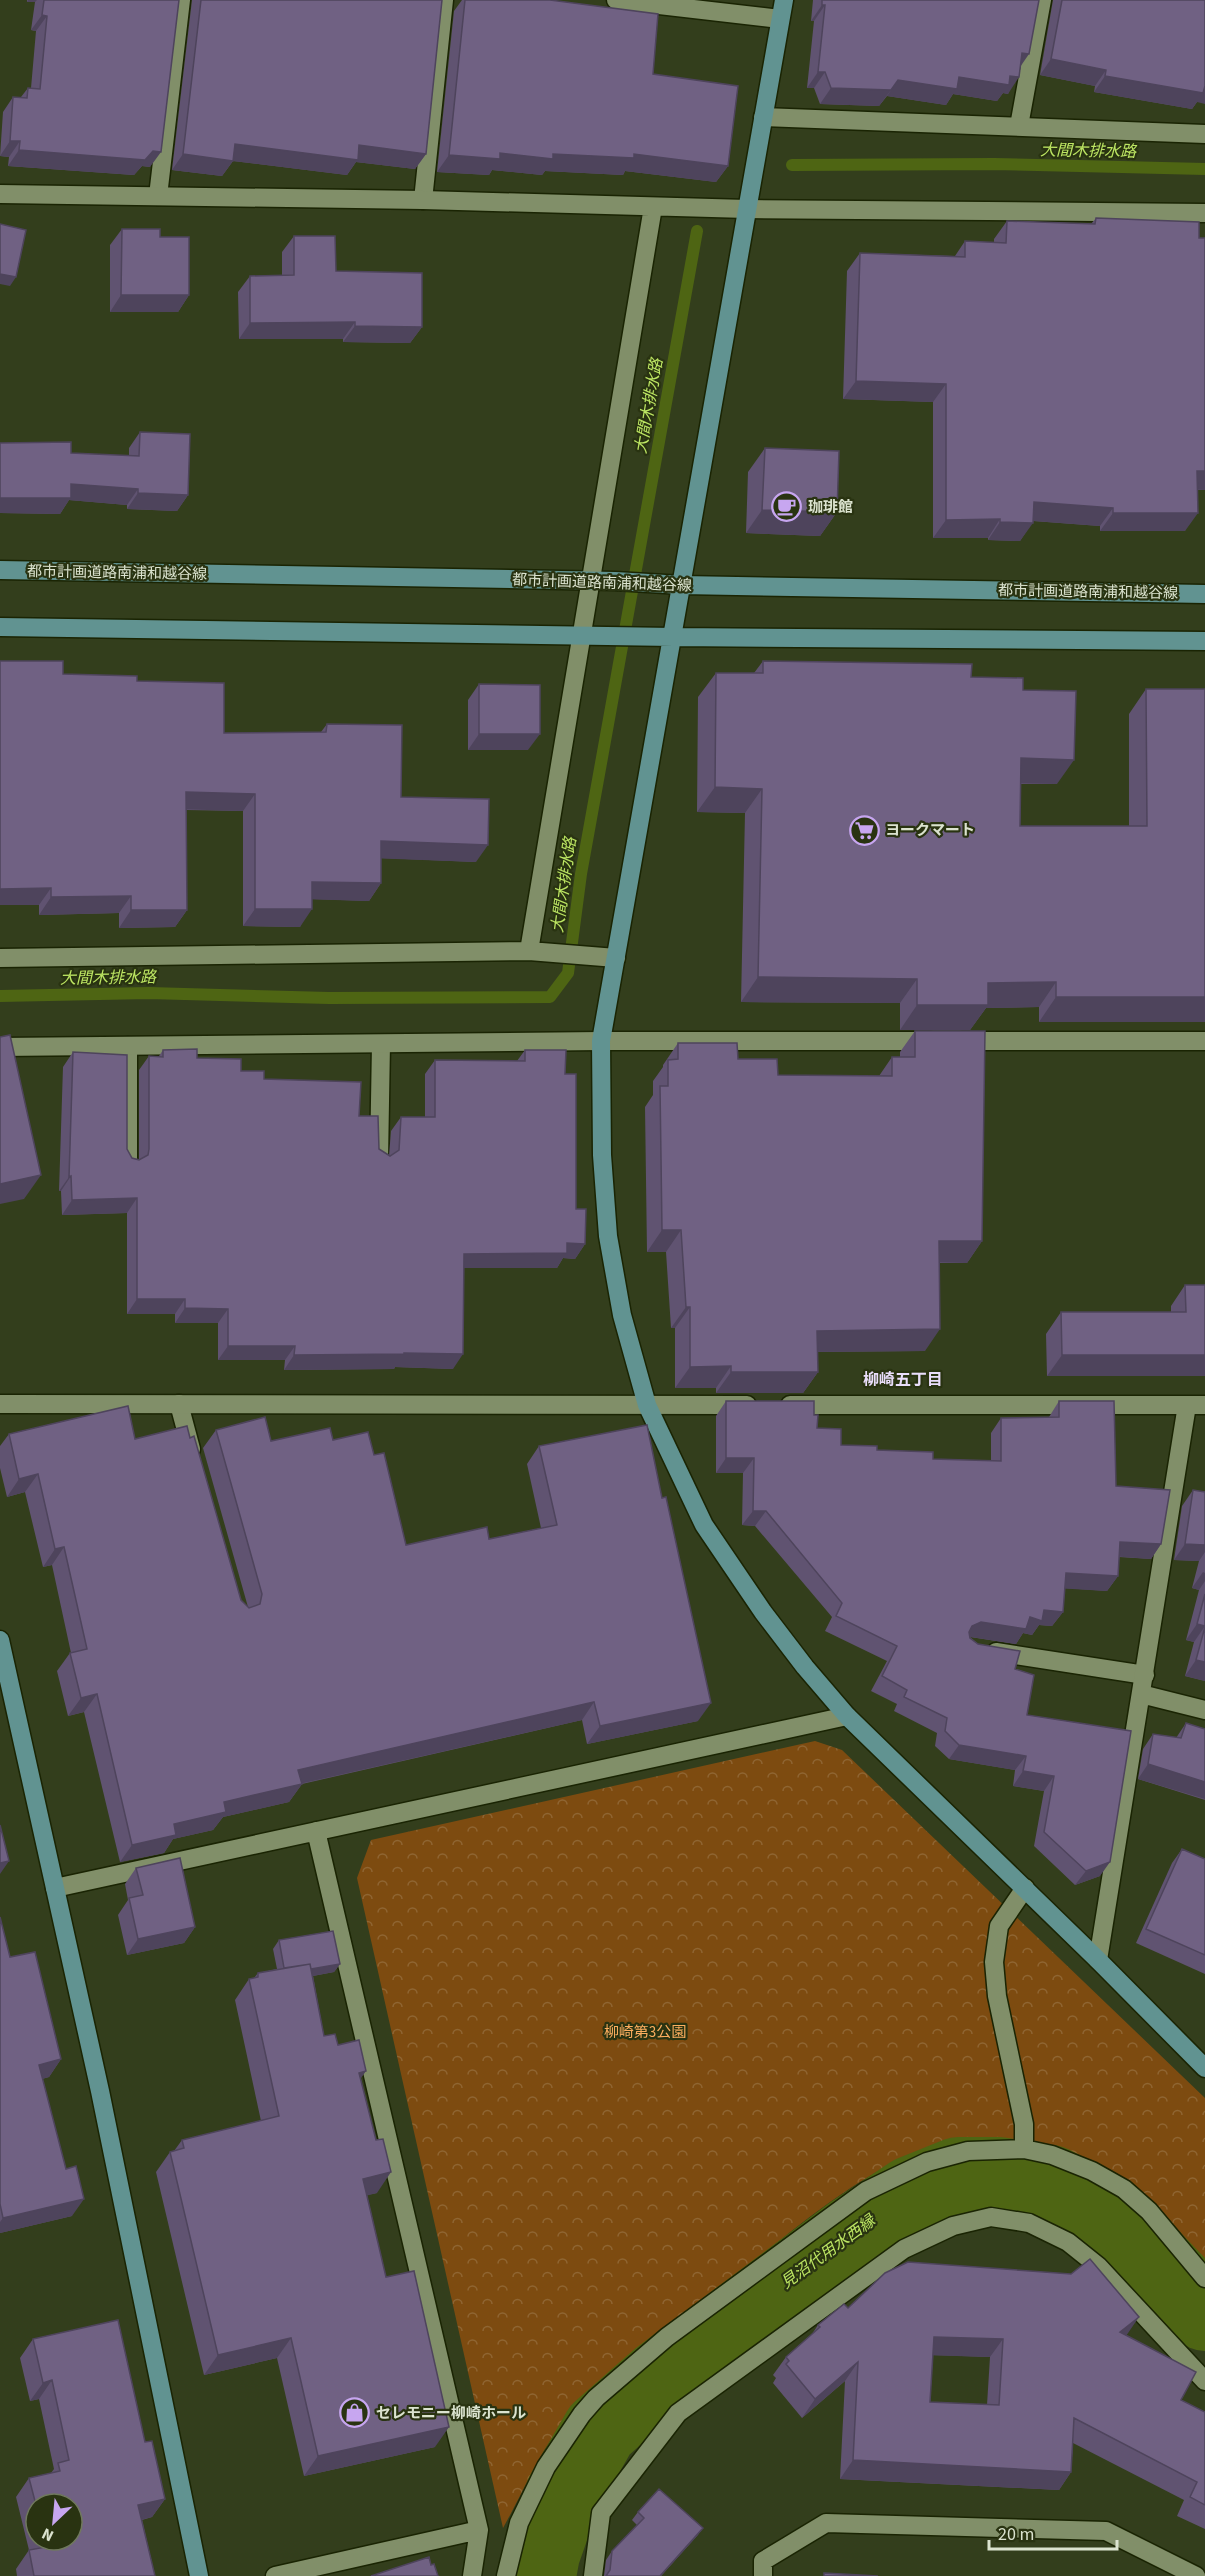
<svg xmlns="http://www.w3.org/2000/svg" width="1205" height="2576" viewBox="0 0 1205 2576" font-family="'Source Sans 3','Noto Sans JP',sans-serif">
<defs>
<pattern id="forest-crowns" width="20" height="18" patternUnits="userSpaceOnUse" patternTransform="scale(1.5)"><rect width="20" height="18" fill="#7d4b10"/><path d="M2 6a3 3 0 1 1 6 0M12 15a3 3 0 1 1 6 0" fill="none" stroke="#8f6532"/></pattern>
</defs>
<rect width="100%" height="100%" fill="#333e1c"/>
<path fill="url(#forest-crowns)" d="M815,1741L842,1750L1205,2098V2261C1184,2237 1163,2209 1138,2188C1118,2171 1090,2159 1065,2151C933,2106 843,2192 746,2267C681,2318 607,2360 558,2429C537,2458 521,2496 503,2528L357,1878L371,1840Z"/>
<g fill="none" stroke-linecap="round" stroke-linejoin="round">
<path stroke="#4e6513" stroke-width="12" d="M792,165L994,164L1205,169
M0,996L149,993L329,998L550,997L568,973L581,874L697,231"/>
<path stroke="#4e6513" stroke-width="76" d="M538,2576L542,2554L563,2494L600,2430L658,2379L854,2232L911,2194L958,2175H999L1051,2183L1110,2214L1205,2313"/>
<defs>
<path id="lane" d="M1019,126L1042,0
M158,196L181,0
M423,200L444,0
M128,1046V1163
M379,1159L381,1044
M179,1404L191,1449
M996,1652L1145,1675
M1024,2149V2124L997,1996L994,1962L999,1926L1025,1888
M506,2576L519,2523L546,2467L582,2414L596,2398L667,2337L866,2191L927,2162L968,2151L1024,2149L1052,2155L1092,2171L1124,2189L1149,2211L1205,2278
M763,2576V2561L826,2523L1106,2531L1196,2576"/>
<path id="street" d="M616,0L780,19
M763,117L1205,134
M0,194L423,200L747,209L1205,213
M529,951L653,207
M0,958L529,951L616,958
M962,1041H1205
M0,1047L601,1041H931
M0,1404L747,1405
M790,1405H1205
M1141,1694L1205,1710
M316,1831L479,2530L472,2576
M55,1888L847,1716
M1098,1960L1187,1405
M275,2576L479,2530
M593,2576L601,2513L678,2413L904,2249L953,2226L991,2217L1029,2223L1068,2242L1098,2266L1205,2381"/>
<path id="secondary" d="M784,0L601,1041L602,1155L608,1236L622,1315L647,1405L704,1525L763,1612L805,1667L847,1716L1098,1960L1205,2068
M0,570L615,581L682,585L1205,594
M0,627L673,637L1205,641
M0,1640L100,2091L199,2576"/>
</defs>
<use href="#lane" stroke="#1a2403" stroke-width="21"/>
<use href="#street" stroke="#1a2403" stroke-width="21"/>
<use href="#secondary" stroke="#1a2403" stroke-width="21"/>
<use href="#lane" stroke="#818f69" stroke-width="18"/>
<use href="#street" stroke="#818f69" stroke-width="18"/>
<use href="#secondary" stroke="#619391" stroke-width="18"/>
</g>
<path fill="#605371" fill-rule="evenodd" d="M27,0H179L150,167L142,166L134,175L8,166L9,157L0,156L3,112L13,97H21L28,88H31L36,31L31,30L35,2H27Z
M192,0H442L426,154L415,169L356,162L347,175L233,161L222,176L172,170Z
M462,0H550L653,74L728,166L716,182L625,171L623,175L545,171L542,175L492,170L489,175L437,172L454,11Z
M813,0H1039L1020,66L1008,94L1003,93L997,101L953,94L946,105L887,96L879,106L820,104L814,88H807L814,21H811Z
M1053,0H1205L1197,102L1192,109L1094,92L1095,86L1040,75Z
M1096,218L1199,238H1205V490H1197L1185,531H1100V526L1033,521L1020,541L988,540V538H933V402L843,399L847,271L860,253L955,256L965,241L994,243V239L1007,221L1091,224Z
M122,229L160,237L189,295L178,312H110V245Z
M294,236L336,271L422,327L410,343L343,342V339H239L238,292L250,276L282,275V252Z
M140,432L188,495L177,511L127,509V505L69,500L60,514L0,513V443L71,453L129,456V448Z
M765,448L837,512L820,536L746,533L748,472Z
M0,661L63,674L137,681L224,733L321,732L327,724L401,797L476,862L381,858V883L369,901L312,899L300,927L243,926V811L186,810L187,910L175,927L119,928V913L39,915V905H0Z
M763,661L971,677L1023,690L1057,784H1021L1020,826H1129V714L1146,689H1205V1022H1039V1007L986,1008L970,1030H900V1003L741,1002L745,813L697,812L698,697L716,673H754Z
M479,684L528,750H468V700Z
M915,1031L982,1241L967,1263H939L925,1351L817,1352L818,1372L803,1393H716V1388H675V1328H671L666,1252H647L645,1107L653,1095V1081L663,1067V1065L678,1043L738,1059L778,1075L879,1076L892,1057H900V1052Z
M163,1050L197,1058L241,1071L359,1116L379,1149L389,1156L391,1131L401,1117H425V1074L435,1060L517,1061L525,1050L565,1074L576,1209L585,1244L575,1259L563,1258L557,1268H464L453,1369L395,1367L394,1369L284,1370L285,1360H218V1323H175V1314H127V1213L62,1215L61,1191H59L63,1067L73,1052L132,1158L139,1159V1070L149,1056H159Z
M1185,1285H1205V1376H1047L1046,1334L1061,1312H1171V1306Z
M726,1401L814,1415L817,1428L841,1445L933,1459L991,1461V1433L1001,1418L1049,1417L1059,1401L1116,1486L1161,1544L1151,1559L1119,1557L1118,1576L1107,1591L1064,1588L1063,1612L1052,1626L1039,1625L1032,1635L1023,1633L1016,1644L970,1637L978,1644L1015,1669L1027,1715L1100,1876L1075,1885L1034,1846L1044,1791L1013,1786L1015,1770L949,1759L935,1746L937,1733L894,1711L897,1704L871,1691L887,1661L825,1631L832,1617L755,1526L742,1525L743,1473H716V1416Z
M216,1430L271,1441L333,1440L374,1455L406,1545L489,1539L541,1528L527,1464L539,1446L698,1721L587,1744L582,1720L302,1784L289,1802L223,1817L213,1830L173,1839L164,1853L120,1862L84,1712L68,1716L57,1671L70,1653H71L52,1565L43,1567L25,1492L7,1497L0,1468V1446L9,1434L135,1439L190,1438L241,1600L248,1607L203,1448Z
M1193,1490L1205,1492V1681L1185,1676L1194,1642L1186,1640L1199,1590L1192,1588L1199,1561L1174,1560L1182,1506Z
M1186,1723L1205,1800L1138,1779L1143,1749L1153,1734L1176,1738Z
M1182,1849L1205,1859V1974L1136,1943L1172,1863Z
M136,1868L195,1927L184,1943L127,1955L118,1915L128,1900L125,1884Z
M0,1917L10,1957L61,2059L49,2077L42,2079L72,2216L0,2233Z
M279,1940L340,1964L334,1972L313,1976L324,2036L338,2045L361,2079L377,2193L367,2195L386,2277L435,2447L304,2476L277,2358L204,2375L156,2172L170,2152L174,2151L182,2140L261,2121L235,2000L249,1979L254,1978L258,1973L277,1969L273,1949Z
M848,2308L1126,2335L1181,2400L1205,2412V2529L1177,2516L1184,2500L1073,2443L1071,2472L1059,2490L840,2479L845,2381L802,2418L773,2383L776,2378L773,2375L786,2357L812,2334L818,2325ZM933,2355L990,2357L987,2405L930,2402Z
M33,2339L145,2442L165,2499L152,2517L142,2520L155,2576H17L16,2569L29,2550L16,2497L29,2478L51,2473L54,2469L39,2399L30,2401L20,2358ZM36,2504L72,2540H36Z
M638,2512L703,2528L697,2536L661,2576H604L606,2560L612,2551L637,2525L632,2520Z"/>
<path fill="#4e445c" d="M28,0H37L35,2H27Z
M822,5H825L814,21H811Z
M42,15L47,16L36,31L31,30Z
M1022,53L1029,54L1018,70Z
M1051,59L1106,70L1095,86L1040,75Z
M818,72H825L814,88H807Z
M1010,76L1019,77L1008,94L1003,93L997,101L953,94L946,105L887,96L898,80L959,77Z
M1105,76L1205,86V104L1197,102L1192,109L1094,92Z
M831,88L891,90L879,106L820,104Z
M10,141H20L9,157L0,156Z
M235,144L359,145L426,154L415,169L356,162L347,175L233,161L222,176L172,170L183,154Z
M19,150L153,151L161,152L150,167L142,166L134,175L8,166Z
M500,153L634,154L728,166L716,182L625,171L623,175L545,171L542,175L492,170L489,175L437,172L449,155Z
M0,274L16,277L10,286L0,284Z
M121,295H189L178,312H110Z
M355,322L343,339H239L250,323Z
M355,326L422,327L410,343L343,342Z
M856,381L946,384L933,402L843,399Z
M1197,471H1205V490L1184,489Z
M71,484L138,489L127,505L69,500L60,514L0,513V498Z
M138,493L188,495L177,511L127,509Z
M1034,502L1113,508L1100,526L1021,520Z
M762,510L837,512L820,536L746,533Z
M1113,513H1198L1185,531H1100Z
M1000,519L988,538H933L946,520Z
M1000,522L1033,523L1020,541L988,540Z
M479,734H540L528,750H468Z
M1021,758L1074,760L1057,784L1004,783Z
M715,787L762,789L745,813L697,812Z
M186,792L255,794L243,811L174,809Z
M381,841L488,845L476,862L369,858Z
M312,882L381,883L369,901L300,899Z
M51,888L39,905H0V889Z
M131,896L119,913L39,915L51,897Z
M255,909H312L300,927L243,926Z
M131,910H187L175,927L119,928Z
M758,977L917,979L900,1003L741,1002Z
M1056,982L1039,1007L986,1008L970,1030H900L917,1005L988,983Z
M1056,997H1205V1022H1039Z
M41,1175L24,1199L0,1204V1184Z
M71,1176L61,1191H59L69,1177Z
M137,1198L127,1213L62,1215L72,1200Z
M662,1230H681L666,1252H647Z
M939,1241H982L967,1263L924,1262Z
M567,1243L585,1244L575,1259L563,1258L557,1268H454L464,1254Z
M137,1299H185L175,1314H127Z
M686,1307H690L675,1328H671Z
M185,1308L228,1309L218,1323H175Z
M940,1329L925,1351L802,1352L817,1331Z
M228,1346H295L285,1360H218Z
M404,1353L463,1354L453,1369L395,1367L394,1369L284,1370L294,1355Z
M1062,1355H1205V1376H1047Z
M731,1366L716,1388H675L690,1367Z
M731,1372H818L803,1393H716Z
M726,1458H754L743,1473H716Z
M38,1474L25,1492L7,1497L19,1479Z
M753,1511H766L755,1526L742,1525Z
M1120,1542L1161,1544L1151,1559L1110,1556Z
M1185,1544L1205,1545V1552L1199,1561L1174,1560Z
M64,1547L52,1565L43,1567L55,1549Z
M1203,1572L1205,1573V1581L1199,1590L1192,1588Z
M1066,1573L1118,1576L1107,1591L1055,1588Z
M1044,1610L1063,1612L1052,1626L1039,1625L1032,1635L1023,1633L1016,1644L971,1637L962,1641L972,1626L981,1622L1030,1617Z
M1197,1624L1205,1626L1194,1642L1186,1640Z
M1196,1660L1205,1662V1681L1185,1676Z
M97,1694L84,1712L68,1716L81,1698Z
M594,1702L582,1720L286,1787L298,1770Z
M711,1703L698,1721L587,1744L600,1726Z
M959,1745L1026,1756L1015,1770L949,1759Z
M1148,1764L1205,1782V1799L1138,1779Z
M1023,1771L1054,1776L1044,1791L1013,1786Z
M302,1784L289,1802L223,1817L213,1830L173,1839L164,1853L120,1862L132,1845L174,1824L224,1802Z
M9,1861L0,1874V1863Z
M1110,1862L1100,1876L1075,1885L1086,1871Z
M195,1927L184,1943L127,1955L138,1939Z
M340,1964L334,1972L280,1982L285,1974Z
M61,2059L49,2077L26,2083L39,2065Z
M366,2071L352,2091L359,2073Z
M391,2172L377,2193L349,2200L363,2179Z
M84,2199L72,2216L0,2233V2222L3,2218Z
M1139,2317L1126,2336L1120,2332Z
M934,2337L1003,2339L990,2357L922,2355Z
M291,2338L277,2358L204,2375L218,2355Z
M858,2362L845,2381L802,2418L815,2399Z
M52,2380L39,2399L30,2401L43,2383Z
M449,2427L435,2447L304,2476L318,2456Z
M853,2460L1071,2472L1059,2490L840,2479Z
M165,2499L152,2517L125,2524L138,2505Z
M703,2528L697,2536L661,2576H660Z"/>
<path fill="#706183" stroke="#4e445c" stroke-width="1.5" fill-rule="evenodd" d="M44,0H179L161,152L153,151L145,160L19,150L20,141H10L13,97L27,98L28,88L40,89L47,16L42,15Z
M201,0H442L426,154L359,145L358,160L235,144L233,161L183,154Z
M465,0H550L658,14L653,74L738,86L728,166L634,154V158L553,154V159L500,153V159L449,155Z
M822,0H1039L1029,54L1022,53L1019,77L1010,76L1009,85L959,77L957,89L898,80L891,90L831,88L825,72H818L825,5H822Z
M1062,0H1205V86L1203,93L1105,76L1106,70L1051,59Z
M1096,218L1199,222V238H1205V471H1197L1198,513H1113V508L1034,502L1033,523L1000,522V519L946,520V384L856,381L860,253L965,257V241L1006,243L1007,221L1095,224Z
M0,224L26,230L16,277L0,274Z
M122,229H160V237H189V295H121Z
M294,236H335L336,271L422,273V327L355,326V322L250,323V276L294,275Z
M140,432L190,434L188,495L138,493V489L71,484V498H0V443L71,442V453L139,456Z
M765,448L839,451L837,512L762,510Z
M0,661H63V674L137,676V681L224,683V733L326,732L327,724L402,725L401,797L489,799L488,845L381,841V883L312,882V909H255V794L186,792L187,910H131V896L51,897V888L0,889Z
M763,661L972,664L971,677L1023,678V690L1076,691L1074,760L1021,758L1020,826H1147L1146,689H1205V997H1056V982L988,983V1005H917V979L758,977L762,789L715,787L716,673H763Z
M479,684L540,685V734H479Z
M915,1031H985L982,1241H939L940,1329L817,1331L818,1372H731V1366L690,1367V1307H686L681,1230H662L660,1086H668V1060L678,1059V1043H737L738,1059H777L778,1075L892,1076V1057H915Z
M10,1035L41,1175L0,1184V1037Z
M197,1049V1058L241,1059V1071H264V1079L361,1082L359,1116H378L379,1149L390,1156L399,1150L401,1117H435V1060L525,1061V1050H566L565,1074H576V1209H586L585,1244L567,1243V1253L464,1254L463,1354L404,1353V1354L294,1355L295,1346H228V1309L185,1308V1299H137V1198L72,1200L71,1176L69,1177L73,1052L127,1055V1149L132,1158L139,1160L148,1155L149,1149V1056L163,1057V1050Z
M1185,1285H1205V1355H1062L1061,1312H1186Z
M726,1401H814V1415H818L817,1428L841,1429V1445L877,1446V1450L933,1452V1459L1001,1461V1418L1059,1417V1401H1114L1116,1486L1170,1490L1161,1544L1120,1542L1118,1576L1066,1573L1063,1612L1044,1610L1042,1621L1030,1617L1026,1629L981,1622L972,1626L969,1632L970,1638L978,1644L1020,1651L1015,1669L1034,1675L1027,1715L1131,1731L1110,1862L1086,1871L1044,1832L1054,1776L1023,1771L1026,1756L959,1745L945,1731L947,1718L904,1697L907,1690L882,1676L897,1646L836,1616L842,1603L766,1511H753L754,1458H726Z
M128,1406L135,1439L187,1426L190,1438L194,1436L241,1600L249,1608L260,1604L262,1594L216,1430L265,1417L271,1441L330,1428L333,1440L368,1432L374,1455L384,1453L406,1545L487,1527L489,1539L557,1525L539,1446L647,1425L662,1498L666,1497L711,1703L600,1726L594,1702L298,1770L302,1784L224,1802L226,1812L174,1824L176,1835L132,1845L97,1694L81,1698L70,1653L87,1649L64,1547L55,1549L38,1474L19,1479L9,1434Z
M1193,1490L1205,1492V1545L1185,1544Z
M1205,1594V1626L1197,1624Z
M1205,1627V1662L1196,1660Z
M1186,1723L1205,1729V1782L1148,1764L1153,1734L1181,1738Z
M0,1825L9,1861L0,1863Z
M1182,1849L1205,1859V1955L1146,1929Z
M180,1858L195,1927L138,1939L129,1898L143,1895L136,1868Z
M0,1917L10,1957L35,1952L61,2059L39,2065L66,2169L76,2166L84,2199L3,2218L0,2204Z
M333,1931L340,1964L311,1969L310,1964L284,1968L279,1940Z
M310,1964L324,2036L335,2034L338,2045L359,2040L366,2071L359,2073L376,2140L383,2139L391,2172L363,2179L386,2277L414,2271L449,2427L318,2456L291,2338L218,2355L170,2152L184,2148L182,2140L279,2116L249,1979L258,1977V1973Z
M1090,2259L1139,2317L1120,2332L1196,2372L1181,2400L1205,2412V2505L1190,2497L1197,2482L1074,2418L1071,2472L853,2460L858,2362L815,2399L786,2364L789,2361L786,2357L820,2327L818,2325L844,2304L848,2308L885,2273L908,2262L1071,2274ZM934,2337L1003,2339L999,2405L930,2402Z
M118,2320L145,2442L152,2441L165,2499L138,2505L155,2576H34L29,2550L46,2547L44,2540H72V2504H36V2505L29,2478L60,2471L58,2463L69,2460L52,2380L43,2383L33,2339Z
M659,2489L703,2528L660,2576H606L610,2570L612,2551L644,2518L638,2512Z
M429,2557L431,2565L434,2564L438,2576H371Z
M824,2573L878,2576H824Z"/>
<defs>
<symbol id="cafe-ring" viewBox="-11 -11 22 22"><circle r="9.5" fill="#293311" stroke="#c7a6f0" stroke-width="1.5"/><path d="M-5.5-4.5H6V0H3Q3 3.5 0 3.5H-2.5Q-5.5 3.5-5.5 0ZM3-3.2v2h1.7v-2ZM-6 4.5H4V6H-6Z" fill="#c7a6f0"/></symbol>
<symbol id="supermarket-ring" viewBox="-11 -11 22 22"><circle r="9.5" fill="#293311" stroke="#c7a6f0" stroke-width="1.5"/><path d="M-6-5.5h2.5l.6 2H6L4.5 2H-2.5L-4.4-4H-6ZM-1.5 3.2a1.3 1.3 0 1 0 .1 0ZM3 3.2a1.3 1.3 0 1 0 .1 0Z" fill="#c7a6f0"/></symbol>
<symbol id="shop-ring" viewBox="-11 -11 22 22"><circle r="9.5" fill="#293311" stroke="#c7a6f0" stroke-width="1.5"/><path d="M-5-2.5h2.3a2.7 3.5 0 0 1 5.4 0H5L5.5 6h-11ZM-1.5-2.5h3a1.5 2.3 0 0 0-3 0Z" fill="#c7a6f0"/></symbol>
</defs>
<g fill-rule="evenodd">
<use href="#cafe-ring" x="770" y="490" width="33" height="33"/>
<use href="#supermarket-ring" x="848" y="814" width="33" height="33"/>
<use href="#shop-ring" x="338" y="2396" width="33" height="33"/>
</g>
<g text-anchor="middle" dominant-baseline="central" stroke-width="4.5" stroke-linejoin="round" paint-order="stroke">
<g font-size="15" font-weight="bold" fill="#dbe3cf" stroke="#293311" text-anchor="start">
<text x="808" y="507">珈琲館</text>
<text x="885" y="830">ヨークマート</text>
<text x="376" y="2413">セレモニー柳崎ホール</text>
</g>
<g font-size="15" fill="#dbe3cf" stroke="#293311">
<text transform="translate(117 573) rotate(1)">都市計画道路南浦和越谷線</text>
<text transform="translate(602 583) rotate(2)">都市計画道路南浦和越谷線</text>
<text transform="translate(1088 592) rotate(1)">都市計画道路南浦和越谷線</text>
</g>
<g font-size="15" fill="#fcae5f" stroke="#293311">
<text x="645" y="2032">柳崎第3公園</text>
</g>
<g font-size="16" font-style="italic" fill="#bde663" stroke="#293311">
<text transform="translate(1088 151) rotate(1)">大間木排水路</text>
<text transform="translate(649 406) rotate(-80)">大間木排水路</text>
<text transform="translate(564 885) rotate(-82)">大間木排水路</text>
<text transform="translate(108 978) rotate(-1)">大間木排水路</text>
<text transform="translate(828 2252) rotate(-36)">見沼代用水西縁</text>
</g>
<g font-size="16" font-weight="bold" fill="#e9ddfa" stroke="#293311">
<text x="903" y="1380">柳崎五丁目</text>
</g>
</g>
<g transform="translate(54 2522) rotate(206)"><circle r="28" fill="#293311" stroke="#70795d" stroke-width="1.5"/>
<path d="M0-4.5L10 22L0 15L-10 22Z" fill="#c7a6f0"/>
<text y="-9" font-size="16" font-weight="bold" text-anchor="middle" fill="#dbe3cf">N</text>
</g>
<path d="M989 2540v9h128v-9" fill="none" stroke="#dbe3cf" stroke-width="3"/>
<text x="998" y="2540" font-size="18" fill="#dbe3cf" stroke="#293311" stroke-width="4.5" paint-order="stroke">20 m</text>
</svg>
